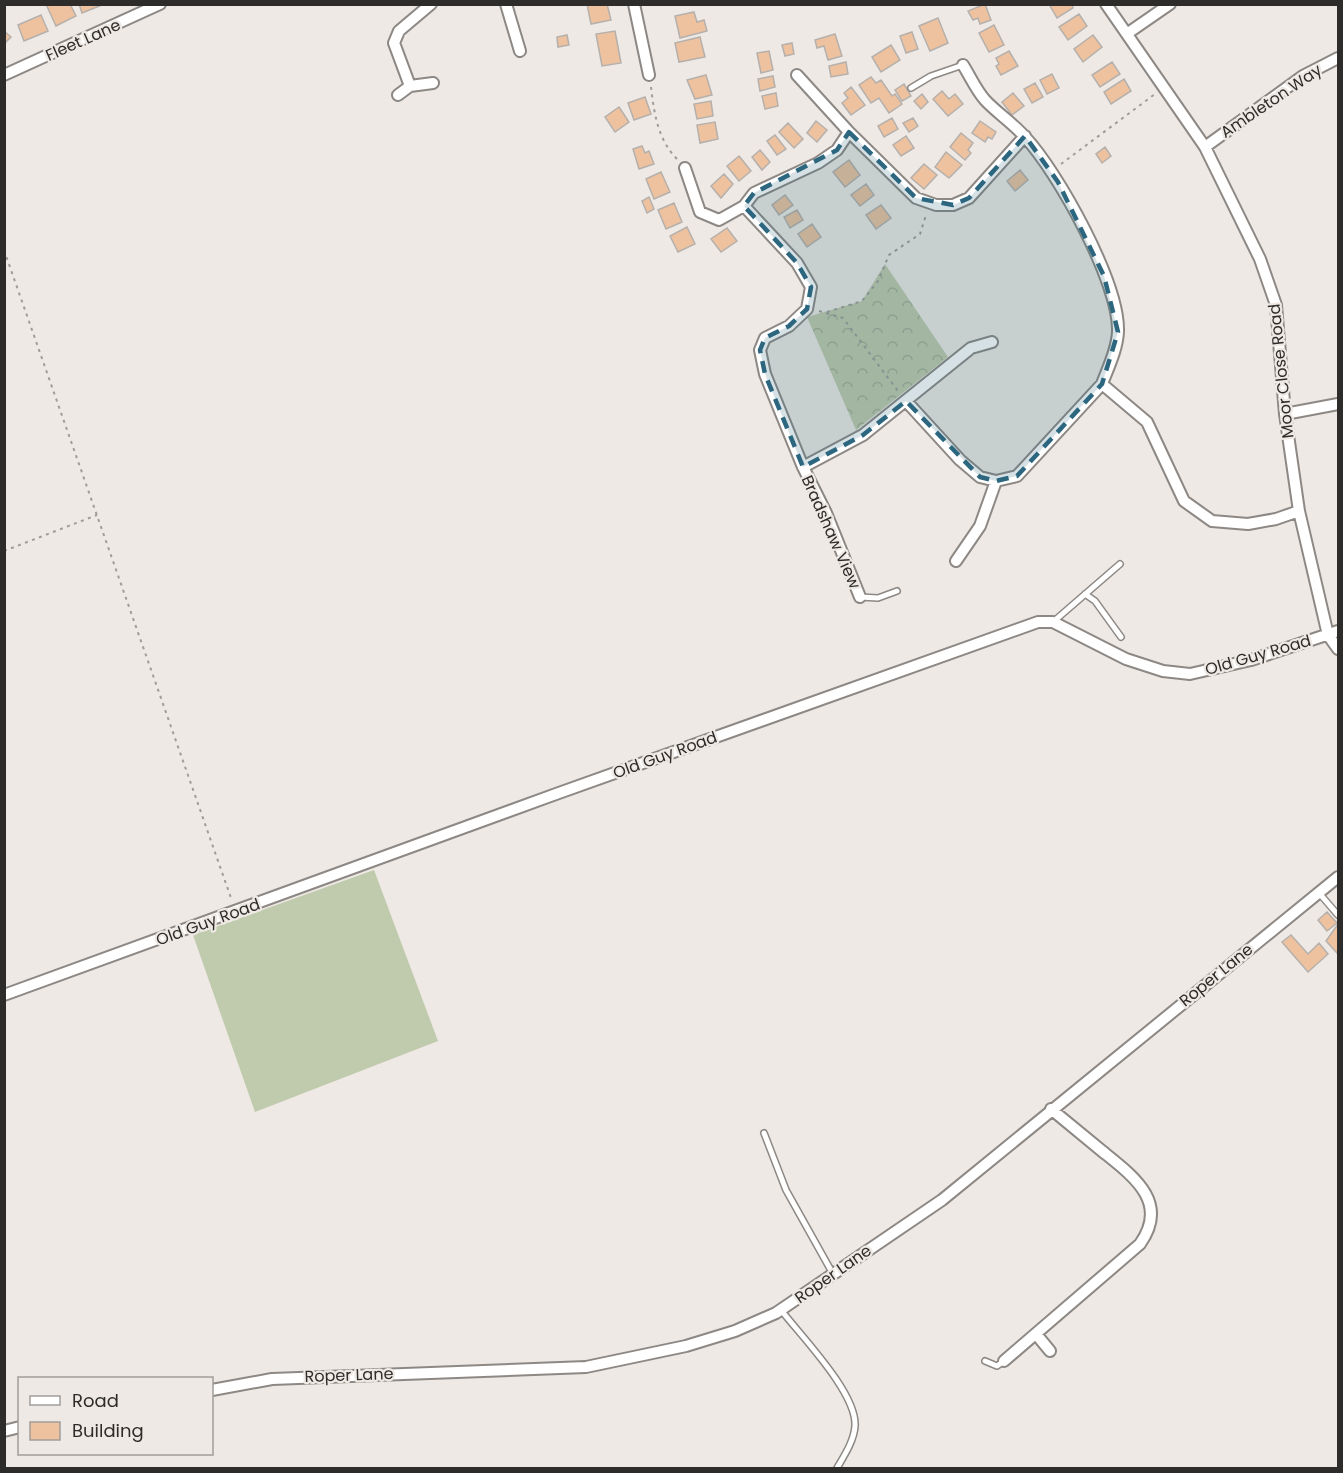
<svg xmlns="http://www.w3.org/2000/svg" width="1343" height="1473" viewBox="0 0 1343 1473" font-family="Poppins,sans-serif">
<defs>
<pattern id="forest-crowns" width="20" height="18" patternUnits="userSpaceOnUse" patternTransform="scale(1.5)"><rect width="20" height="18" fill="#c0caac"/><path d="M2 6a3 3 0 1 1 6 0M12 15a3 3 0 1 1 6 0" fill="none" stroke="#a5ae94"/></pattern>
</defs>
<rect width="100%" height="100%" fill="#eee9e4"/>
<path fill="url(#forest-crowns)" d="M885,264L948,357L856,430L807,317L862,301Z"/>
<path fill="#c0caac" d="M374,870L438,1041L255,1112L193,935Z"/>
<path fill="#eec29f" stroke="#b5b0ac" stroke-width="1.5" d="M46,4H70L76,16L56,26Z
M79,4H102V5L82,13Z
M587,4H607L611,20L591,24Z
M985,4L991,20L980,24L978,18L973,20L968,11Z
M1049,4H1072L1073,8L1057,18Z
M694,12L697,22L704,20L707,31L680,38L675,16Z
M1079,14L1087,26L1068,40L1059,27Z
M41,15L48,31L24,41L18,25Z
M938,18L948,43L930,51L919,26Z
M994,25L1004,45L989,52L979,33Z
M4,31L11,37L4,44Z
M615,31L621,63L602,66L596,34Z
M912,32L918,49L906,53L900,36Z
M835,34L842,56L828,60L824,46L817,48L815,40Z
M567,35L569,45L558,47L557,37Z
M1093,35L1102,47L1083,62L1074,49Z
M700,37L705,57L679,62L675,43Z
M792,43L794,54L785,56L782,45Z
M891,45L900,60L881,72L872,57Z
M769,51L773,70L761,73L757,53Z
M1009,51L1018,66L1001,75L996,66L999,64L996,58Z
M846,62L848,74L831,77L829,66Z
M1112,62L1120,74L1100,87L1092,75Z
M1052,74L1059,88L1047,94L1040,80Z
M706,75L712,95L695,99L687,80Z
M773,76L775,87L760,91L758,79Z
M871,77L876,83L881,80L892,96L895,94L902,104L889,113L879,98L871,103L859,85Z
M1124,79L1131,91L1111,104L1104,92Z
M1035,83L1043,97L1032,103L1024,89Z
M904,84L911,96L902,101L895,90Z
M851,87L865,105L851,115L842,103L848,98L844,93Z
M942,91L949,99L955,94L963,104L948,116L933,99Z
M776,93L778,106L765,109L762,96Z
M1013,93L1024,106L1012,115L1002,102Z
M922,94L928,102L921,109L914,101Z
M645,97L651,114L634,120L628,103Z
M711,101L713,116L697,119L694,104Z
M619,107L629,122L615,132L605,117Z
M892,118L898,129L884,137L878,126Z
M913,118L918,126L909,132L903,123Z
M816,121L827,130L817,142L807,133Z
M980,121L996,132L992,139L988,137L985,142L972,133Z
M715,122L718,139L700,143L697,125Z
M788,123L803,139L794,148L779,132Z
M961,133L973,143L968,150L971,153L965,160L950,147Z
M775,135L786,149L777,155L767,141Z
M906,136L914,148L901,156L893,145Z
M642,146L645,153L649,151L654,164L639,169L633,149Z
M1105,147L1111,156L1102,163L1096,154Z
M760,150L770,162L762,170L752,157Z
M946,152L962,165L949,178L935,167Z
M739,156L751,171L739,181L727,166Z
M849,160L860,175L845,187L833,172Z
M924,164L937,175L924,189L911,178Z
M1020,170L1028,180L1015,191L1007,181Z
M661,172L670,192L654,199L646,179Z
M724,174L733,184L721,198L711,186Z
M866,184L874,195L860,206L851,195Z
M785,195L793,205L779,215L772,205Z
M649,197L654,209L647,213L642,201Z
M674,203L682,222L666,229L658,210Z
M881,205L891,218L876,229L866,215Z
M797,210L803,220L790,228L784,217Z
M812,224L821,237L807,247L798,234Z
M687,227L695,244L678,252L670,236Z
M727,228L737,241L721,252L711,239Z
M1327,912L1337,923L1327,931L1318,920Z
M1338,924V954L1326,941Z
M1291,935L1308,954L1319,943L1328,954L1308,972L1282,942Z"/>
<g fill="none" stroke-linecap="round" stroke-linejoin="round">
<defs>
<path id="lane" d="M911,88L931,76L963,65
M1085,594L1095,601L1121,637
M860,597L878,598L897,591
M1053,622L1120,564
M1319,893L1338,915
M764,1133L786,1190L833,1274
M781,1310C801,1336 857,1393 855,1426C854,1441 844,1456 837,1468
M985,1361L997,1366L1004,1361"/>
<path id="street" d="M431,4L399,31L394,43L410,86L433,83
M506,4L520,51
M634,4L649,75
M1106,4L1205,147L1260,259L1276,305L1285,414L1299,511L1328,635L1338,649
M1128,33L1170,4
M963,65C970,76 976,90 985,100C997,113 1013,123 1025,137C1058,172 1120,284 1118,332C1117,350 1108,368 1102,384L1147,422L1184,501L1212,521L1248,524L1276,519L1299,511
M4,75L160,4
M797,75L849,132L916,198L936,205H953L969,198L1025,136
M398,95L410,86
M1205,147L1303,76L1338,58
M685,168L700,212L719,220L744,206L754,193L818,163L837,150L849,132
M744,206L797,263L811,287L807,309L789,326L765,338L760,350L765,374L803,467L826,513L860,597
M906,401L960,460L980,477L996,481L1017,476L1102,384
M1285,414L1338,404
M803,467L863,435L971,348L992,342
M956,561L980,526L996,481
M4,995L556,794L1038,622H1053L1126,659L1163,671L1190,674L1251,660L1338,631
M1036,1334L1050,1351
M1004,1361L1140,1244C1170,1202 1133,1176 1102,1151C1085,1137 1068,1123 1051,1109
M212,1390L272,1379L586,1367L686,1346L735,1331L776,1313L942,1200L1338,877
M4,1431L20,1427"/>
</defs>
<use href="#lane" stroke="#8d8884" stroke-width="8"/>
<use href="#street" stroke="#8d8884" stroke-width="14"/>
<path stroke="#a09c99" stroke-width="2" stroke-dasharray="3 4.5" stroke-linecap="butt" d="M651,87C654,113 658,140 677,159
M1061,164L1155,94
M4,250L231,898
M819,311L843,318L898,391
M827,312L862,301L878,281L889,255L920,234L926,215
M4,551L97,515"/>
<use href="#lane" stroke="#fff" stroke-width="5"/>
<use href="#street" stroke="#fff" stroke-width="10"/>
</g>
<path fill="#2c677f" fill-opacity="0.2" stroke="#2c677f" stroke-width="4.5" stroke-dasharray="12 8" stroke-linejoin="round" d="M849,132L916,198L953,205L969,198L1025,136L1058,182L1104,276L1118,332L1102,384L1017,476L996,481L980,477L906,401L863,435L803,467L765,374L760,350L765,338L789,326L807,309L811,287L797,263L744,206L754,193L837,150Z"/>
<g text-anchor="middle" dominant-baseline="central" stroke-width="4.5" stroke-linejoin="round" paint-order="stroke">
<g font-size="16" fill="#2e2c2b" stroke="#eee9e4">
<text transform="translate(83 40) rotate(-24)">Fleet Lane</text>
<text transform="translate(1271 101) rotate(-34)">Ambleton Way</text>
<text transform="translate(1281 371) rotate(-96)">Moor Close Road</text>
<text transform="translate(831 532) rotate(66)">Bradshaw View</text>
<text transform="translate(1258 655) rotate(-16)">Old Guy Road</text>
<text transform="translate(665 755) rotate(-20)">Old Guy Road</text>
<text transform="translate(208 922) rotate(-20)">Old Guy Road</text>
<text transform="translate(1216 975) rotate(-39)">Roper Lane</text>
<text transform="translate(833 1274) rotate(-35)">Roper Lane</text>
<text transform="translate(349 1375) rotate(-2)">Roper Lane</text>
</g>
</g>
<rect width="1343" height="1473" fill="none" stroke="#2e2c2b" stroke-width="12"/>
<rect x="18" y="1377" width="195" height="78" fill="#eee9e4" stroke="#a19d9a" stroke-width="1.5"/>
<rect x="30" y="1396" width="30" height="9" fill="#ffffff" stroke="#a19d9a" stroke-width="1.5"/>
<text x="72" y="1407" font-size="18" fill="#2e2c2b">Road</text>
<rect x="30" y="1422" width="30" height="18" fill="#eec29f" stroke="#a19d9a" stroke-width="1.5"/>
<text x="72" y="1437" font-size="18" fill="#2e2c2b">Building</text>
</svg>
